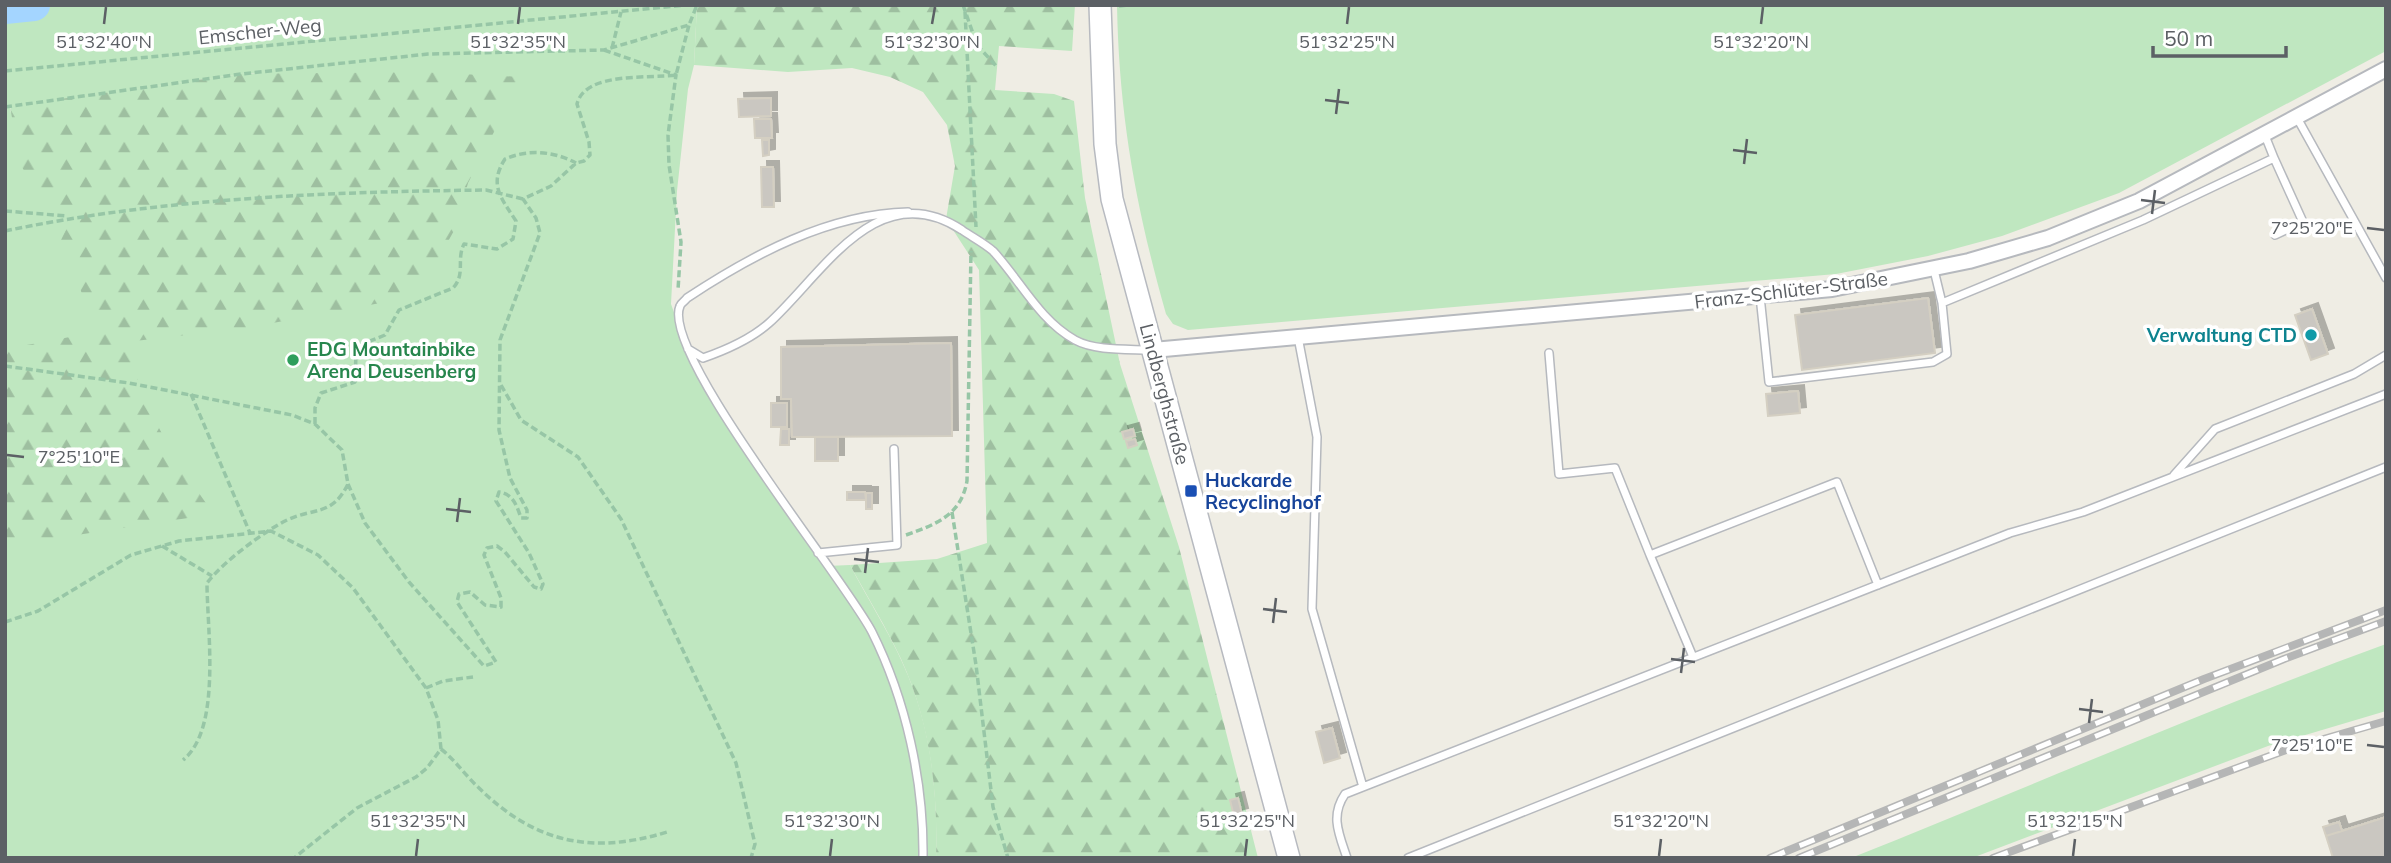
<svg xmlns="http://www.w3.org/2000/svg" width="2391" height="863" viewBox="0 0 2391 863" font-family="Mulish,sans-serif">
<defs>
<pattern id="forest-firs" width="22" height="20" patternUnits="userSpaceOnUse" patternTransform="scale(1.75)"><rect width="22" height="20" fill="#bfe7c0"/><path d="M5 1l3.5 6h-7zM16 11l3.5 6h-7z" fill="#9ebfa0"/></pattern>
<filter id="shadow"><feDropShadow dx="6" dy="-6" stdDeviation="0" flood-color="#0004"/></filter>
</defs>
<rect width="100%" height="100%" fill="#efede4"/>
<path fill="#bfe7c0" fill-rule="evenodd" d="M5,5H697L694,65L688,89L677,191L671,304L687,349L737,432L827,566L850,565C867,598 888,630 903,664C931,725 938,792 936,858H5ZM262,73L11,113L10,107L241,74Z
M1117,5H2386V51L2119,193L2002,236L1928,256L1836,274L1188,330L1173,324L1166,314C1136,208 1119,116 1117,5Z
M2386,644V711L2268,746L1972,858H1851C2029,787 2205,710 2386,644Z"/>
<path fill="url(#forest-firs)" d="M697,5H1075L1072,51L999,46L995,90L1054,94L1074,101L1085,198L1120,364L1179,547L1258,858H936C938,790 930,722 901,659C886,627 867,596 850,565L937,559L987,543L979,270L946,219L955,166L947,125L923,92L890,77L852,68L788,72L694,65Z
M422,72L522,77L468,183L456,227L418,296L240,329L126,342C142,407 175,461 214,514L5,546V349L97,332L61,240L72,217L41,198L20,164L10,106L241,74Z"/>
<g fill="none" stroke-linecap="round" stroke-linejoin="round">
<path stroke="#a4d5ff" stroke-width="32" d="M5,8L34,5"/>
</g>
<path fill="#cac7c1" stroke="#d4cfc2" stroke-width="2" filter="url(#shadow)" d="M771,98V116L739,117L738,99Z
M754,119H771L772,138H755Z
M762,140H769V155L763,156Z
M761,167H773L774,207H762Z
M1928,298L1935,353L1802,370L1795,315Z
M2312,309L2328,354L2311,360L2295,315Z
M951,343L952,436L792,437L791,399H781V347Z
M1798,391L1800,413L1768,416L1766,394Z
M771,403H787V427H771Z
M781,429H789V445H780Z
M1133,429L1135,436L1124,439L1122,432Z
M815,437H838V461H815Z
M1135,439L1137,445L1128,448L1126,441Z
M847,492H865L866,500H847Z
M866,493H872V509H866Z
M1332,728L1340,758L1324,763L1316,732Z
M1238,798L1242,814L1234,816L1230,800Z
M2386,817V858H2333L2326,836Z
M2339,822L2342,831L2326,836L2323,827Z"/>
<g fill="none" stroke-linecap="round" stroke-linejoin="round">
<defs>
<path id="service" d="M2296,116L2386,278
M2264,133L2274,158
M908,212C828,214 752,255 687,298C685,301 681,303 680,306C660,353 845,579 872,632C906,700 924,782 923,858
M1760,296L1769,382L1933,362L1947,354L1942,303L1934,270
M1942,303L2143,220L2274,158L2303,222L2275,235
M1298,337L1317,437L1312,609L1363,787
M688,349L703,358C726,350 751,339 769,323C823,274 877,174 962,230C972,237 984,243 993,251C1020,280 1039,320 1075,340C1095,351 1127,349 1149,350
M1549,353L1559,474L1615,468L1650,555
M2174,475L2215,429L2354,374L2386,355
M818,553L897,545L894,449
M1693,657L1650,555L1837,482L1878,585
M1347,858C1339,834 1330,816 1345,794L2010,533L2083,512L2386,394
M1408,858L2386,467"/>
<path id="minor" d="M1153,350L1832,289L1969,261L2048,238L2139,201L2386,69"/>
<path id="secondary" d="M1100,5L1105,144L1112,199L1289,858"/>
</defs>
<use href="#service" stroke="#b6b9be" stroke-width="10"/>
<use href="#minor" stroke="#b6b9be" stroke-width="18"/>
<use href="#secondary" stroke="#b7bac0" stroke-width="24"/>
<path stroke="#97c6a6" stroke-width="3.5" stroke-dasharray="7 3.5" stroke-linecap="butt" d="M963,5L977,45L997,67
M1119,6L1128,5
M965,12L976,227
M612,48L621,12
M604,50L676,75L668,135L669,165L681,242L678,290
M5,71L686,5
M5,107L241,74L428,54L604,50L689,25L697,5
M5,211L67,216
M5,231C163,198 325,192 486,190L523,199
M5,366L129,383L292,415L315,424L342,450L348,484C332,517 313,507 285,521C262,533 223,562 207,583C207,630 222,729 183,760
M501,385L521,420L578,457L621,519L736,763L755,844L751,858
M191,394L250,533
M315,424V408L321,393L355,382L356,353L360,345L385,335L399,310L453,288C466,274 456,260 464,244L497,249L513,239L516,221C502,199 488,185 505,159C528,149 554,151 576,163
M348,484L365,523L409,582L484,666L496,662L457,602L459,594L470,592L485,605L501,607V598L484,555L487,548L497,546L505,552L534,587L541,589L543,584L529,553L496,501L499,492C513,494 517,506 521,518H527V510L510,478L499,430L500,340L540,233L536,218L523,199L551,186L576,163L584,161L590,155L589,142L577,104C585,71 650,79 676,75L689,25
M952,512L976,665L993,807L1008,858
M906,535C937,524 961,515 967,481L971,251
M162,546L212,576
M5,622L38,611L131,555L179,541L271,531L318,555L353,588L426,688L438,720L441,749L427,768L416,777L357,808L294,858
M426,688L443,681L473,677
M441,749C455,760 465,775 479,788C535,843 592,855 667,832"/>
<use href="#service" stroke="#fff" stroke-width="7"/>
<use href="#minor" stroke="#fff" stroke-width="14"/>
<use href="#secondary" stroke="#fff" stroke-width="21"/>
<defs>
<path id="rail" d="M1770,858L2204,679L2386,610
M1799,858L2284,659L2386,621
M1993,858L2286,750L2386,721"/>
</defs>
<use href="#rail" stroke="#b5b6b6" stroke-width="8"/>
<use href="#rail" stroke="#fff" stroke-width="5" stroke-dasharray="16" stroke-linecap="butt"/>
</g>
<path fill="none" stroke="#5c6065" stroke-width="2.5" d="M104,24L106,7M518,24L520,7M932,24L935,7M1347,24L1349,7M1761,24L1763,7M1325,100L1349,103M1336,114L1339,89M1733,150L1757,153M1744,164L1747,139M2141,200L2165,203M2152,214L2155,190M2367,228L2384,230M7,455L24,457M446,509L471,512M457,522L460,498M854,559L879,562M865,573L868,548M1263,609L1287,612M1273,623L1276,598M1671,659L1695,662M1681,673L1684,648M2079,709L2103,712M2089,723L2092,699M2367,745L2384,747M416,856L418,839M830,856L832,839M1245,856L1247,839M1659,856L1661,839M2073,856L2075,839"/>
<circle fill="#0f9aa8" stroke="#fff" stroke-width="2.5" cx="2311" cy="335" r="7"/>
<circle fill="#2e9e5b" stroke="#fff" stroke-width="2.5" cx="293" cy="360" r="7"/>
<rect fill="#1a4fb4" stroke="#fff" stroke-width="2.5" x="1184" y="484" width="14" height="14" rx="3.5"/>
<g text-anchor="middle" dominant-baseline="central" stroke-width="7" stroke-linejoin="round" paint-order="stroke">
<g font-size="19" fill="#5c6065" stroke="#fff">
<text transform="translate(260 31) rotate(-6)">Emscher-Weg</text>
<text transform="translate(1791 290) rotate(-7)">Franz-Schlüter-Straße</text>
<text transform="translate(1165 394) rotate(75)">Lindberghstraße</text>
</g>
<g font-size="19" font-weight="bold" fill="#0d838f" stroke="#fff" text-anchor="end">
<text x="2297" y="335">Verwaltung CTD</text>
</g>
<g font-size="19" font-weight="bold" fill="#27864d" stroke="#fff" text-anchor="start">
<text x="307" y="349">EDG Mountainbike<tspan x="307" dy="22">Arena Deusenberg</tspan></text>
</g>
<g font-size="19" font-weight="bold" fill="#164399" stroke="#fff" text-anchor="start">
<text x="1205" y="480">Huckarde<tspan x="1205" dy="22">Recyclinghof</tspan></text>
</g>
</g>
<g font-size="18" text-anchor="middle" fill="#5c6065" stroke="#fff" stroke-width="7" stroke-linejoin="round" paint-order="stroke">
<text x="104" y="48">51°32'40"N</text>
<text x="518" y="48">51°32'35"N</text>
<text x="932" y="48">51°32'30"N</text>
<text x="1347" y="48">51°32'25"N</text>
<text x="1761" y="48">51°32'20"N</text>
<text x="2312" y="234">7°25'20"E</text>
<text x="79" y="463">7°25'10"E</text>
<text x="2312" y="751">7°25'10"E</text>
<text x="418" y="827">51°32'35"N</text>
<text x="832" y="827">51°32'30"N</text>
<text x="1247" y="827">51°32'25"N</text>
<text x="1661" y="827">51°32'20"N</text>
<text x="2075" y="827">51°32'15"N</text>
</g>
<rect width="2391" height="863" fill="none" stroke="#5c6065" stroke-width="14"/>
<path d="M2153 46v10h133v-10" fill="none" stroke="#5c6065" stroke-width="3.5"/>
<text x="2164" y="46" font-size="21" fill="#5c6065" stroke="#ffffff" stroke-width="5" paint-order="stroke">50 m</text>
</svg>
